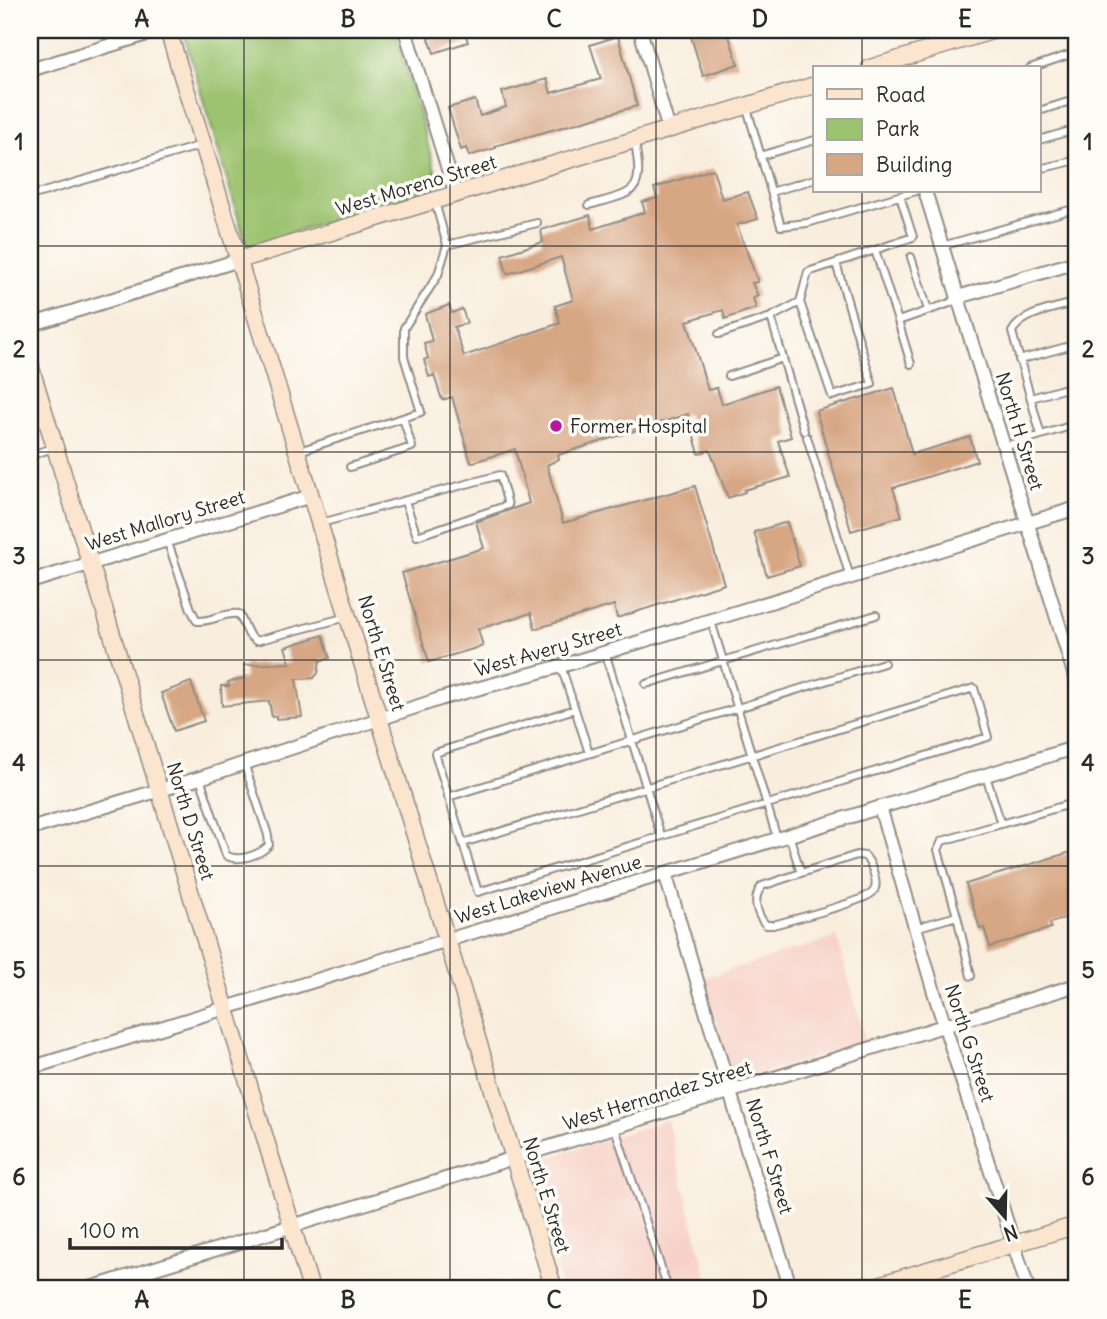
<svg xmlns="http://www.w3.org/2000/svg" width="1107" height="1319" viewBox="0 0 1107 1319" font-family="Delius,sans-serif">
<rect width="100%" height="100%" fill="#fdfcf7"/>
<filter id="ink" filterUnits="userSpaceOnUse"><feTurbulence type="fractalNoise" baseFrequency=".0143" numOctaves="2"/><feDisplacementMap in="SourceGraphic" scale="14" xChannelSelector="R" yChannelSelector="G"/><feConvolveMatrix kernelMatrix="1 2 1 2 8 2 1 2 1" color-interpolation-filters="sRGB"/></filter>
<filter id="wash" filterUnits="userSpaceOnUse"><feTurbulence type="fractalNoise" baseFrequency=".00686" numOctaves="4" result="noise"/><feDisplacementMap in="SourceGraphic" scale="28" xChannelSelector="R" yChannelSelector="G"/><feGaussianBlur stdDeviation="1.57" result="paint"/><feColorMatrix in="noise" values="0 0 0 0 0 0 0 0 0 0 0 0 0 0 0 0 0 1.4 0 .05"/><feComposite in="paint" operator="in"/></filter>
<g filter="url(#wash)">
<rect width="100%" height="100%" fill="#f9eede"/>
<path fill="#f7d1c7" d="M837,937L866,1042L734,1082L703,978Z
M667,1120L710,1289H562L524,1165Z"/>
<path fill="#9cc36f" stroke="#64774d" stroke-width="2" d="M200,30H395L440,187L247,247L184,35Z"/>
<g id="blocks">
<path fill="#d7a683" d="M426,30H464L468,42L434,53Z
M689,30H727L738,64L703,76Z
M618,36L637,106L495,146L496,148L469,156L466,148L461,150L448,108L475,100L480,116L506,107L502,92L547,79L551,93L601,79L590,45Z
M713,169L722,199L748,192L758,219L737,225L758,282L752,283L758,296L753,298L756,308L725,319L723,310L687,321L708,390L717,388L722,404L776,386L791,437L778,441L790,477L744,490L745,492L728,498L710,450L699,454L688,414L558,455L559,459L547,465L563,523L695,486L724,584L617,618L614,605L535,629L531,613L478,629L483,646L429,662L402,573L484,548L476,522L529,503L515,449L471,463L452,397L442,400L434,375L429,377L424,360L428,358L424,343L432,341L425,314L449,305L452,313L462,309L467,323L454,327L464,356L560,323L555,306L573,300L561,257L507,274L502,255L543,242L541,230L590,215L593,229L645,212L642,202L657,198L654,188Z
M894,388L912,454L970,437L977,461L893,488L902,516L851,531L816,411Z
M787,522L800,566L767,576L754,532Z
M323,635L330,658L320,661L318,673L314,678L296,679L302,717L276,719V716L272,717L269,701L222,706L221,686H229L228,682L245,678L244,665L290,663L285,647Z
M191,682L204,721L174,731L161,693Z
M1077,850V914L1050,923L1051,928L990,947L984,928L980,929L966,884Z"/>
</g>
</g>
<g filter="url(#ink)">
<use href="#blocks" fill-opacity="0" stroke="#928c84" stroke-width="2"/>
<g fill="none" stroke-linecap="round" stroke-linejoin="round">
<defs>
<path id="lane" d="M1030,68L1077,52
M747,108L781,226L807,223L916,191
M1039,111L1077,99
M1039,140L1077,129
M760,156L815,140
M1039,169L1077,160
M771,192L815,179
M30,196L202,145
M900,196L913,237L875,250L898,321L950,303L958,297
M589,205C636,192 644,194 635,143
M447,245L537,223
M942,246L1077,208
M911,257L928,310
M800,302L832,396L872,384L836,263
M771,317L800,302L808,272L875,250
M898,321L911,364
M719,334L771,317L804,431
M1019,360L1077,344
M729,376L783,358
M1031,398L1077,385
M1041,435L1012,332C1022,312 1058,308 1077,302
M807,437L850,577
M1005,446L1077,424
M299,451L421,412L404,357V328L438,275L447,245L435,202
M30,455L54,448
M350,467L412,447L403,418
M321,523L500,475L508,505L417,536L405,501
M167,540L191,609L197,621C212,622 224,612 239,614L249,635L256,641L347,617
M711,621L777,838
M605,652L661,836
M561,666L589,753
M646,684L876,615
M986,776L1001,824
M200,778L226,855C237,863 260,855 269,845L268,835L244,763
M448,797L884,663
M789,835L801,873L762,886C752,898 756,914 766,925H773C790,920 864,902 873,892C880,884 871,863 865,856L857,855L801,873
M463,843L974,688L988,737L478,892L435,753L575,709
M957,916L971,976
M915,928L957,916L938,850L942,841L1077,802
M615,1128L668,1289"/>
<path id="street" d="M405,30L456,195
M640,30L669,130
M30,70L160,30
M925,191L1077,683
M958,297L1077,262
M30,325L239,260
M30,582L311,496
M880,807L934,992L1028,1289
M30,829L200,778L443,698L561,666L1077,508
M665,873L755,1176L791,1289
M30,1068L1077,747
M87,1289L1077,985"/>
<path id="secondary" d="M168,30L554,1289
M870,68L995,30
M239,260L815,85
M30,365L311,1289
M865,1289L1077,1225"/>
</defs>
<use href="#lane" stroke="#928c84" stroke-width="10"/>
<use href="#street" stroke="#928c84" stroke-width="16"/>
<use href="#secondary" stroke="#928c84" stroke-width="19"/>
<use href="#lane" stroke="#fff" stroke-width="6"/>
<use href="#street" stroke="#fff" stroke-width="12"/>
<use href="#secondary" stroke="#fbe5cf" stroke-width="16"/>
</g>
</g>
<path fill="none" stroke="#2b2b2b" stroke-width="2" stroke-opacity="0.55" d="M244,30V1289M450,30V1289M656,30V1289M862,30V68M862,191V1289M30,246H1077M30,452H1077M30,660H1077M30,866H1077M30,1074H1077"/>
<circle fill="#b5179e" stroke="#fdfcf7" stroke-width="2.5" cx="556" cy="426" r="7"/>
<g text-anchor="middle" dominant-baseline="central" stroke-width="7" stroke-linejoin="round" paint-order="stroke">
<g font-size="19" fill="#2b2b2b" stroke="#fdfcf7">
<text transform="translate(416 185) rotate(-17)">West Moreno Street</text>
<text transform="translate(1020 431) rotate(73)">North H Street</text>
<text transform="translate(165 520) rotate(-17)">West Mallory Street</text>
<text transform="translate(548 649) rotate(-16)">West Avery Street</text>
<text transform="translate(382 653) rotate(73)">North E Street</text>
<text transform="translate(191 821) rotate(73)">North D Street</text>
<text transform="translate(548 889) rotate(-17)">West Lakeview Avenue</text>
<text transform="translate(970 1043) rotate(72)">North G Street</text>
<text transform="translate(657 1095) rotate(-17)">West Hernandez Street</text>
<text transform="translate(770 1156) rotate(73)">North F Street</text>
<text transform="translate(547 1195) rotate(73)">North E Street</text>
</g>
<g font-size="19" fill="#2b2b2b" stroke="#fdfcf7" text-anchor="start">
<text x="570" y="426">Former Hospital</text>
</g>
</g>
<rect width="1107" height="1319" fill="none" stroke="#fdfcf7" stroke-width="77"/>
<rect x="813" y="66" width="228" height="126" fill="#fdfcf7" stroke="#a9a8a5" stroke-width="2"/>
<rect x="827" y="89" width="35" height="10" fill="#fbe5cf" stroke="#a9a8a5" stroke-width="2"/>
<text x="876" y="102" font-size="21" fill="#2b2b2b">Road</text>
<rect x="827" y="119" width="35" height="21" fill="#9cc36f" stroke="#a9a8a5" stroke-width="2"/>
<text x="876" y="136" font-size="21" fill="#2b2b2b">Park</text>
<rect x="827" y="154" width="35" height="21" fill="#d7a683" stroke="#a9a8a5" stroke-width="2"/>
<text x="876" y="172" font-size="21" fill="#2b2b2b">Building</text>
<g transform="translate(1005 1217) rotate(160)" stroke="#fdfcf7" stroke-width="5" paint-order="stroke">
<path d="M0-5L12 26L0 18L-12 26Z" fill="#2b2b2b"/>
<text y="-10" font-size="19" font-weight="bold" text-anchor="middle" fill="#2b2b2b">N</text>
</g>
<path d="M70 1238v10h212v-10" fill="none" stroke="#2b2b2b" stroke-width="3.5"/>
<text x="80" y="1238" font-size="21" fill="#2b2b2b" stroke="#fdfcf7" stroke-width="5" paint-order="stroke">100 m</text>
<rect x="38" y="38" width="1030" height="1242" fill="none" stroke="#2b2b2b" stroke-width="2.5"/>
<g font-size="23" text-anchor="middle" font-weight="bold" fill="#2b2b2b">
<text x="142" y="27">A</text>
<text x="348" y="27">B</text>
<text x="554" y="27">C</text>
<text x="760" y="27">D</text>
<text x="965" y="27">E</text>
<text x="19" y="150">1</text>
<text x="1088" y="150">1</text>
<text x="19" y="357">2</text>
<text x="1088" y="357">2</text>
<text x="19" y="564">3</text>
<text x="1088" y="564">3</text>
<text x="19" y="771">4</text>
<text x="1088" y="771">4</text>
<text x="19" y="978">5</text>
<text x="1088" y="978">5</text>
<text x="19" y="1185">6</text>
<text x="1088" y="1185">6</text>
<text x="142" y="1308">A</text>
<text x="348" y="1308">B</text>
<text x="554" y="1308">C</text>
<text x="760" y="1308">D</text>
<text x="965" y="1308">E</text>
</g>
</svg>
